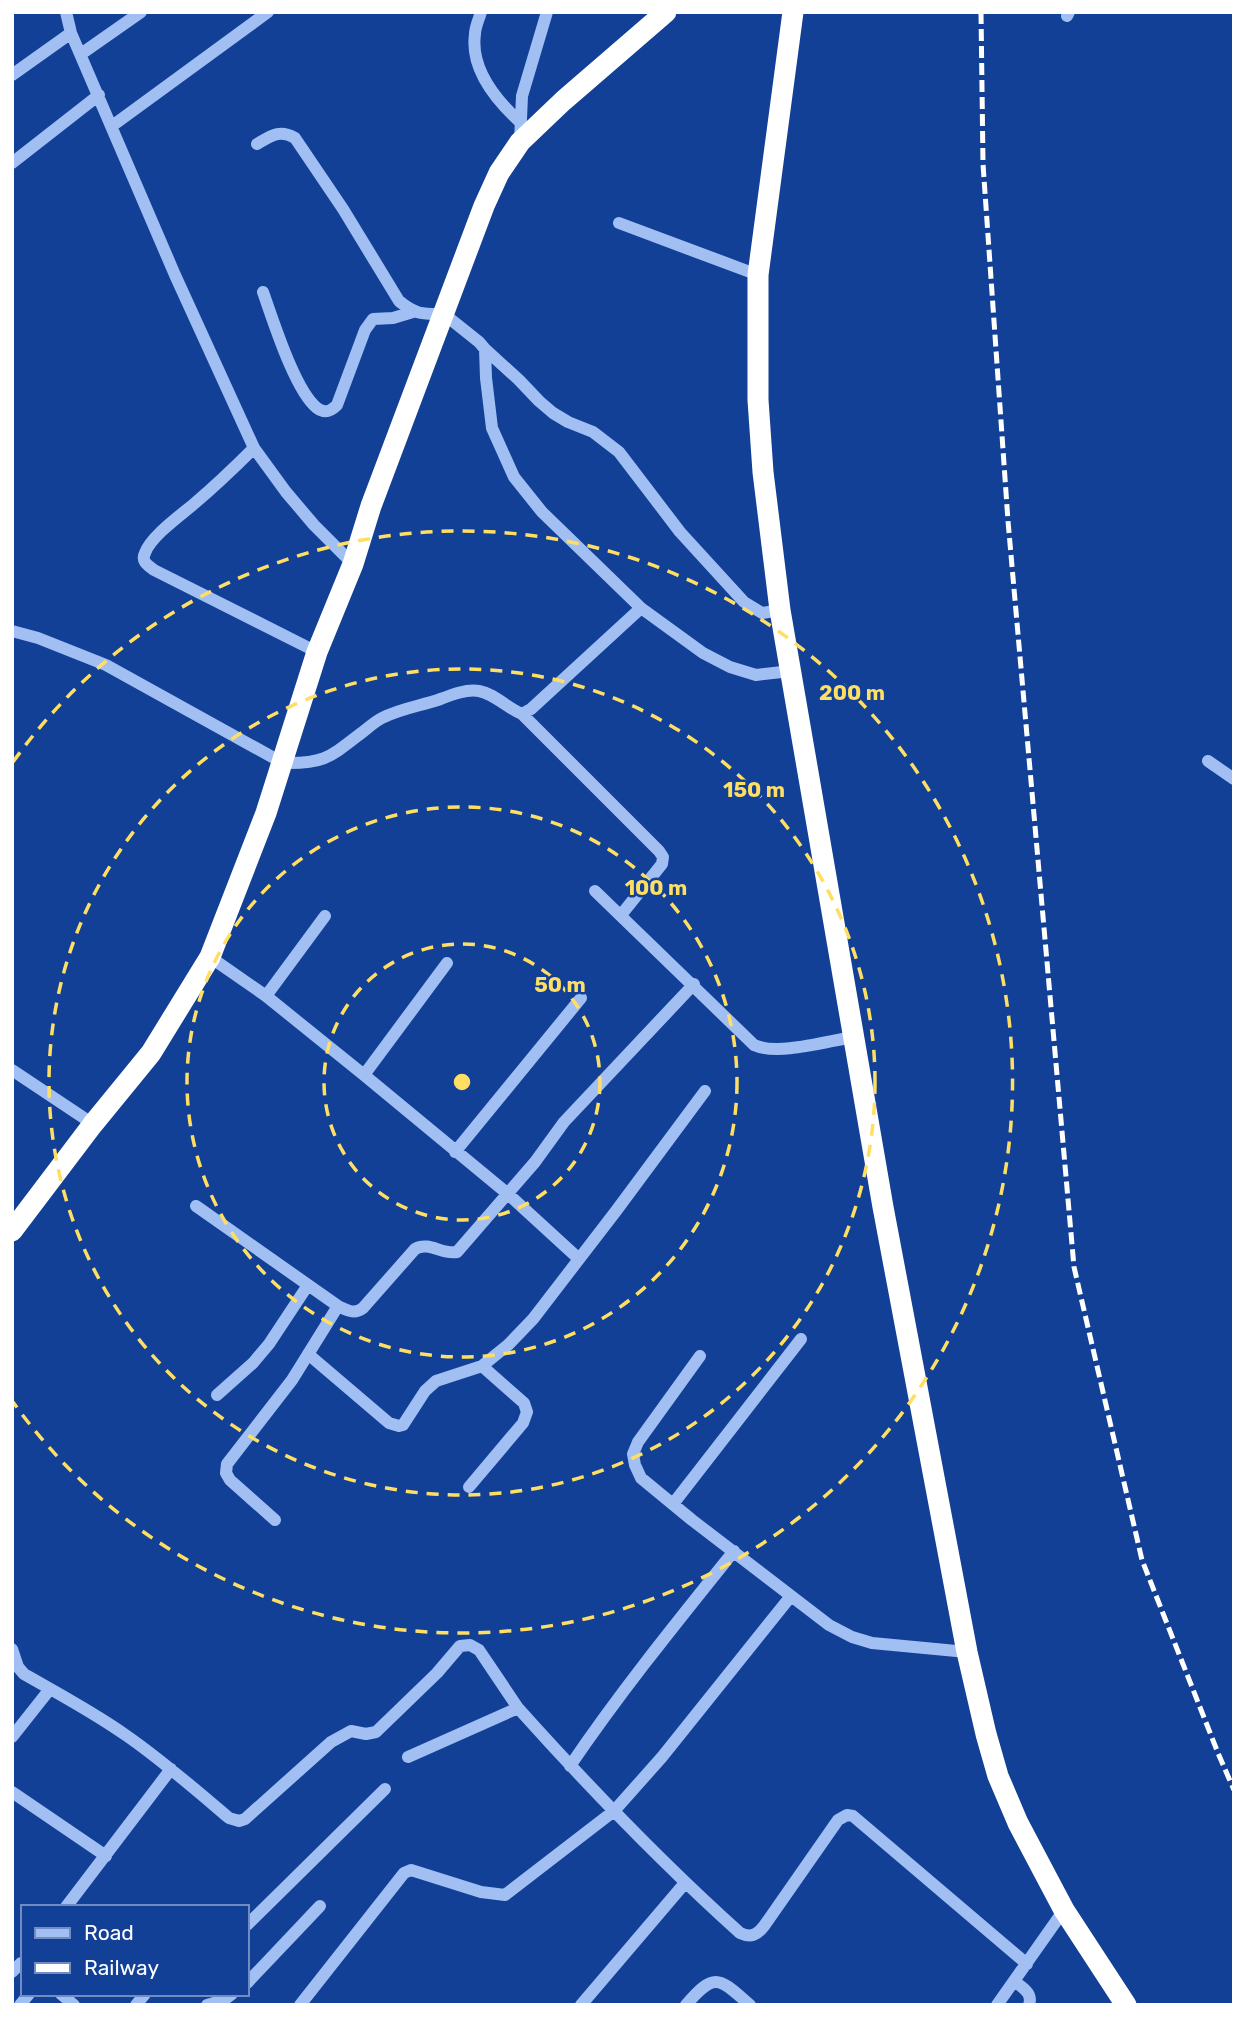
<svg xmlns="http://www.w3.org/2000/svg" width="1246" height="2017" viewBox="0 0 1246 2017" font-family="Rubik,sans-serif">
<rect width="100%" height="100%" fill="#124096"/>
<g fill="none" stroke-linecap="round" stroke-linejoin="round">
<path stroke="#a1bff3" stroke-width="12" d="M66,12L71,33L175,275L254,448L286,492L314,525L353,564
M481,12C479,19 475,27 475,34C470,69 495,99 519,121
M1067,16L1069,12
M81,54L141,12
M12,75L71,33
M112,126L268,12
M520,142L522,96L547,12
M257,144C271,136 279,129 295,138L343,209L399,301C416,315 423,314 444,314L479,342L485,349L486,378L492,428L514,477L542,512L641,608L703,653L730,667L756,675L791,671
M12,163L99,95
M619,223L758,275
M263,292C273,320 295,391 317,408C325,414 331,411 337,405L365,330L373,319L393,318L413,312
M485,349L519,380L539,401L553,413L568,422L593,432L619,452L680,532L744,602L762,613L780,610
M254,448C235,467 215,486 195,503C181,515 151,536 145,553C141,561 147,565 154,570L317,652
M12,631L38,638L106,665L283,763C323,764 329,758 360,734C367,729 374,722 382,718C399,709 419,706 438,700C451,695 465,689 479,691C495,694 507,708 522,714L531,709L641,608
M522,714L659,851L663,857L662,864L621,915
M1208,761L1234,779
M595,891L754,1045C778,1056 827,1041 854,1037
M210,957L266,996L364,1075L508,1194L579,1259
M266,996L325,916
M12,1070L93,1124
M364,1075L447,963
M455,1152L581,998
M196,1206L338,1306C347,1310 354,1315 363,1308L415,1249C429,1241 442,1255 457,1252L535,1162L564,1122L694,984
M308,1354L389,1423L399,1426L403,1425L425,1391L436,1381L482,1366L508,1345L533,1319L616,1211L705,1091
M700,1356L638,1442L633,1454L635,1465L641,1478L692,1520L829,1625L852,1637L872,1643L967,1652
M217,1395L253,1363L269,1344L308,1285
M469,1487L523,1423L527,1412L524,1403L482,1366
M673,1504L801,1339
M275,1520L230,1480L226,1473L227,1464L292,1380L338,1306
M12,1649L18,1667L24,1674C59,1694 95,1713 127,1736C163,1761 196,1790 229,1818L239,1821L245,1819L331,1742L351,1731L366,1734L376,1732L437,1673L460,1646L470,1645L479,1650L518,1708
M12,1737L50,1689
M408,1757L518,1708C588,1786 661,1862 740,1933C751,1938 757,1935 764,1926L838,1820L847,1815L853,1816L1027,1964
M570,1766C621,1691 677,1622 734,1551
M12,1792L106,1856
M66,1907L171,1769
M247,1925L385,1789
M12,1972L21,1963L23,1965
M1014,1981C1023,1988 1033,1993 1029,2005
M247,1983L320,1906
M61,1994L74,2005
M20,2005L29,1994
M136,2005L145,1994
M207,2005L224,2000L232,1994
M300,2005L404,1873L411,1870L481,1892L505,1895L614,1811L662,1757L791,1596
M581,2005L685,1883
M686,2005C715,1971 719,1978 750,2005
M997,2005L1064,1910"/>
<path stroke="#fff" stroke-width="21" d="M793,12L758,275V400L763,472L780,610L883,1207L967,1652L986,1734L998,1776L1018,1823L1046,1876L1064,1910L1126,2005
M12,1231L93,1124L151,1053L210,957L266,813L317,652L353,564L371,506L484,206L499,173L520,142L563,101L666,12"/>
<path stroke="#fff" stroke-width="5" stroke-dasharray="12 5" stroke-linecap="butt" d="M981,12L983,164L1008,521L1074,1267L1142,1560L1218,1753L1234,1790"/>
</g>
<g fill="none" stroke="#ffdf63" stroke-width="3.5" stroke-dasharray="12 9">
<circle cx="462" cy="1082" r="138"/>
<circle cx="462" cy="1082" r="275"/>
<circle cx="462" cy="1082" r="413"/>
<path d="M13 762A551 551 0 1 1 13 1402"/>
</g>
<circle cx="462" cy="1082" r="10" fill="#ffdf63" stroke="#124096" stroke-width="3.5"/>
<g font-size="21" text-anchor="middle" font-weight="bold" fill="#ffdf63" stroke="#124096" stroke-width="5" stroke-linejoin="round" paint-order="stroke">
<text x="852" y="700">200 m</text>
<text x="754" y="797">150 m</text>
<text x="656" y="895">100 m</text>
<text x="560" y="992">50 m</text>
</g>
<rect width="1246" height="2017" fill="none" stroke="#ffffff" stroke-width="28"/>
<rect x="21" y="1905" width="228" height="91" fill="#124096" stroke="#718cc0" stroke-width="2"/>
<rect x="35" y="1928" width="35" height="10" fill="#a1bff3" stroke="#718cc0" stroke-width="2"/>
<text x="84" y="1940" font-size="21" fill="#ffffff">Road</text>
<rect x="35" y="1963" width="35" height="10" fill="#ffffff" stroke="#718cc0" stroke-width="2"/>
<text x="84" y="1975" font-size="21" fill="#ffffff">Railway</text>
</svg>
